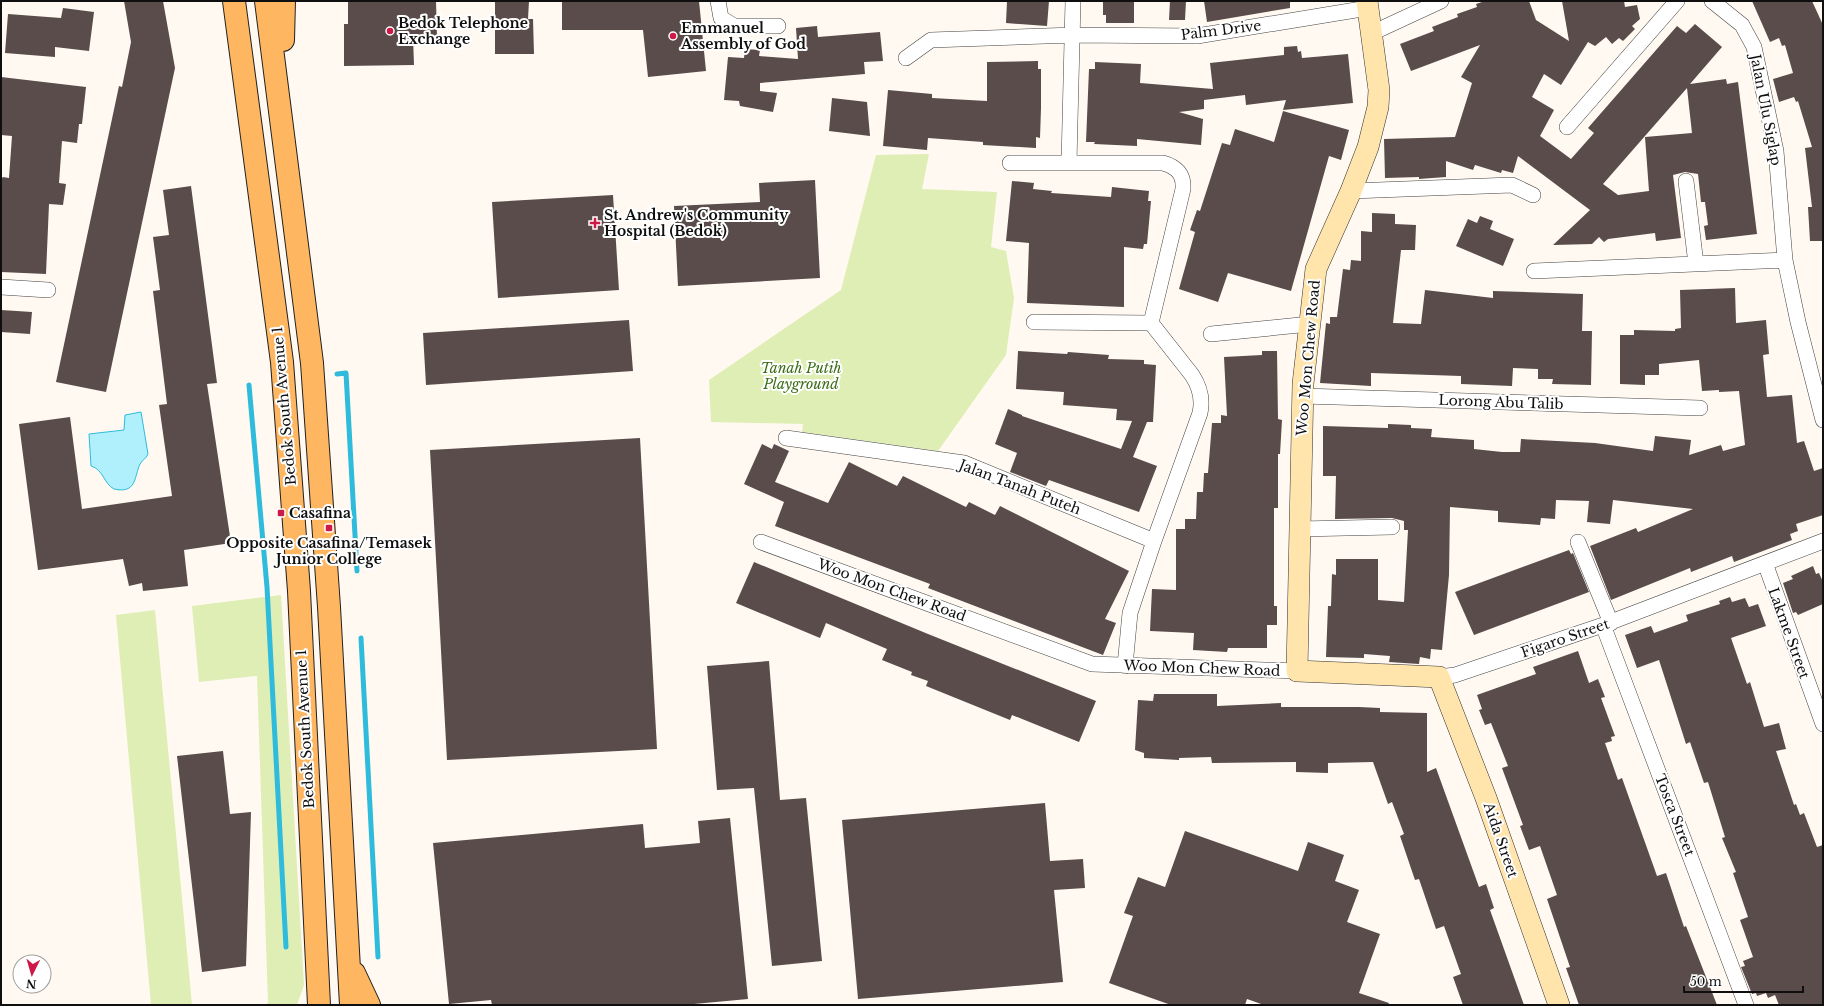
<svg xmlns="http://www.w3.org/2000/svg" width="1824" height="1006" viewBox="0 0 1824 1006" font-family="'Libre Baskerville',serif">
<rect width="100%" height="100%" fill="#fff9f1"/>
<path fill="#dfeeb5" d="M929,154L922,189L997,192L991,247L1006,251L1014,298L1006,355L938,451L802,432L803,424L711,422L709,380L841,290L876,155Z
M281,595L304,985L297,1005H266L268,1002L257,676L199,682L192,606Z
M155,610L192,1005H151L116,615Z"/>
<path fill="#aff0fc" stroke="#2fbbdb" d="M141,412L148,454C146,459 143,459 140,464C134,477 137,494 114,489C103,483 104,470 91,466L89,434L124,430L125,415Z"/>
<g fill="none" stroke-linecap="round" stroke-linejoin="round">
<path stroke="#2fbbdb" stroke-width="5" d="M337,374L346,373L357,571
M249,385L267,587L286,947
M361,638L378,957"/>
</g>
<path fill="#594c4a" fill-rule="evenodd" d="M124,1H163L175,68L106,392L56,382L119,86L122,87L131,42Z
M348,1H436L437,37H413L414,65L344,66V24H348Z
M495,1H529L528,19H533L534,54H495Z
M562,1H699L706,71L648,77L643,30H562Z
M1007,1H1049L1047,26L1006,23Z
M1103,1H1134V23H1106V15H1103Z
M1170,1H1186L1185,20H1169Z
M1204,1H1290V8L1207,22Z
M1485,1H1529L1536,20L1569,41L1562,1H1624L1625,7L1637,5L1640,19L1632,26L1635,29L1623,41L1619,38L1612,44L1606,37L1595,46L1588,42L1561,85L1544,74L1532,97L1554,110L1540,136L1571,159L1594,133L1588,128L1677,26L1686,33L1695,24L1722,47L1690,84L1726,79L1727,84L1738,82L1757,234L1706,240L1704,226L1708,225L1705,202H1701L1698,174L1685,172L1673,175L1681,238L1656,241L1655,233L1608,239L1604,242L1599,237L1592,244L1553,245L1590,210L1518,156L1513,173L1502,170L1501,173L1475,165L1473,170L1446,161V177L1419,179V177L1385,178L1384,139L1455,137L1472,83L1461,77L1480,45L1411,71L1400,44L1434,31L1432,27L1458,17L1457,14L1477,7L1476,4ZM1687,88L1692,133L1645,137L1649,191L1618,195L1603,184Z
M1752,1H1812L1823,25V241H1810L1808,207H1812L1805,148L1812,147L1798,101L1796,102L1794,97L1779,102L1773,79L1793,73L1785,45L1782,46L1779,38L1770,42Z
M63,8L94,12L89,51L55,47V57L5,53L8,14L61,18Z
M817,26L818,37L880,32L883,61L864,62L865,74L760,83V91L777,93L773,112L740,106L739,101L724,100L728,57L744,58L745,49L760,50L759,56L798,59L796,28Z
M1297,46L1298,52L1301,51L1302,58L1348,54L1353,103L1283,110L1286,100L1246,105L1245,95L1204,100V109L1179,112L1203,119L1201,145L1137,139V146L1094,144L1095,142H1086L1089,69H1095V62L1141,64L1140,83L1213,89L1210,63L1284,55V47Z
M1038,61V69H1041V108L1040,138L1036,137V148L983,145V142L928,138L927,150L883,146L888,90L932,94V98L987,101V62Z
M1,77L86,87L82,124H79L77,143L62,141L59,183L66,184L63,205L49,204L46,274L1,272V179L3,177L9,178L12,136L1,135Z
M832,98L867,102L870,136L829,131Z
M1283,111L1349,130L1341,160L1329,156L1291,291L1228,273L1218,302L1179,289L1195,232L1190,230L1197,210L1200,211L1222,143L1230,145L1235,129L1274,142Z
M815,180L820,278L678,286L674,206L760,202L759,183Z
M1012,181L1034,183L1033,189L1052,191L1051,193L1111,197L1112,187L1149,191L1148,201H1151L1147,244H1144L1143,249L1124,247V307L1027,303L1029,243L1006,241Z
M191,186L217,383L207,384L231,543L184,550L188,586L143,591L142,583L129,586L123,559L38,570L19,424L70,417L82,509L172,496L159,405L167,404L153,291L160,290L153,237L169,235L163,190Z
M613,195L619,290L498,298L492,202Z
M1372,213L1395,214V224L1416,225L1415,250H1401L1393,323L1421,324L1425,290L1493,298V291L1583,294L1582,331H1592L1591,385L1552,384L1553,379H1538V369L1513,368L1512,386L1461,384V376L1371,373V386L1320,383L1326,323L1330,324V317H1337L1343,269L1350,270L1351,260L1361,261V231L1372,232Z
M1480,216L1493,221L1490,229L1514,239L1503,266L1456,246L1468,219L1477,223Z
M1735,288L1736,323L1766,320L1769,354L1763,355L1767,397L1792,395L1797,443L1804,441L1814,471L1823,468V515L1796,524L1798,531L1790,534L1792,540L1734,562L1732,556L1691,572L1690,568L1611,600L1590,546L1636,528L1638,532L1693,509L1613,500L1610,524L1587,522L1589,501L1556,500L1555,519L1541,518L1540,525L1498,522V511L1450,507L1449,575L1442,650L1431,649L1430,659L1420,657L1419,664L1389,662L1390,656L1364,654V658L1326,657L1328,606H1331L1332,574L1336,575V559H1378V600L1404,602L1408,530H1404V521L1392,518L1335,519L1336,476H1323V426L1388,428V424L1411,425V428L1432,429L1431,437L1474,440V449L1502,452H1520L1521,439L1595,443L1653,451L1655,436L1691,440L1689,455L1721,445L1723,451L1745,445L1739,391L1719,392V390L1702,391L1699,360L1659,364V375H1645V385L1620,384V335H1634V330L1675,331V329L1681,328L1680,290Z
M1,310L32,312L30,334L1,332Z
M629,320L633,371L426,385L423,333Z
M1018,351L1067,354L1068,352L1109,355L1108,359L1144,360V364L1156,365L1153,422H1147L1133,457L1157,466L1139,512L1049,480L1046,486L1010,472L1017,453L995,444L1008,409L1022,415V416L1121,449L1132,421L1116,420L1117,409L1063,405L1064,392L1016,389Z
M1262,351H1277L1278,419L1282,420L1280,454H1278V508H1274V606H1277V625H1267V648H1228L1227,652L1193,650L1194,633L1150,631L1152,589L1176,590V529H1185V519H1196L1197,492H1203L1204,473H1208L1212,423H1221V415L1227,416L1224,357L1262,355Z
M640,438L657,749L447,760L430,450Z
M762,444L772,449L774,444L789,451L775,482L828,503L849,462L897,486L903,476L966,507L969,502L995,515L1000,506L1129,571L1105,619L1116,623L1103,655L928,588L930,584L775,526L784,502L744,484Z
M1569,550L1571,554L1573,553L1589,592L1474,635L1455,592Z
M754,562L928,634L1096,701L1079,742L1012,715L1010,720L926,686L928,681L911,675L912,672L882,660L887,649L826,623L820,638L736,603Z
M1813,566L1816,574L1819,573L1823,582V604L1798,615L1796,612L1793,613L1783,583L1793,579L1791,576Z
M1730,597L1732,602L1745,598L1749,607L1758,604L1766,626L1731,638L1747,684L1750,682L1764,727L1779,723L1786,749L1776,751L1794,805L1796,804L1800,815L1804,813L1817,847L1823,845V1005H1779L1775,995L1768,998L1766,993L1757,996L1756,993L1752,994L1741,967L1745,966L1743,961L1753,957L1740,920L1748,917L1733,873L1736,872L1722,838L1725,837L1708,782L1704,783L1690,742L1686,744L1659,660L1637,668L1625,635L1651,626L1654,633L1688,621L1686,615L1720,604L1719,601Z
M1578,651L1589,683L1598,679L1605,697L1601,698L1615,736L1611,737L1612,741L1605,743L1618,780L1622,778L1657,876L1666,873L1684,927L1686,926L1717,1005H1579L1566,968L1570,967L1547,899L1557,895L1540,846L1529,850L1520,826L1523,825L1502,768L1508,766L1491,723L1485,725L1479,710L1482,709L1477,695L1536,674L1533,667Z
M769,661L780,800L806,798L822,961L772,966L754,788L717,790L707,666Z
M1154,694H1217V706L1281,703V707H1359L1380,708V712L1427,713V772L1436,768L1479,887L1486,884L1494,908L1490,910L1524,1005H1463L1453,977L1461,974L1444,926L1436,929L1419,879L1415,880L1400,836L1404,834L1392,802L1388,804L1373,762L1328,763V773L1296,772V762L1212,763L1211,757L1179,758V760L1144,758V753L1135,750L1138,700L1153,701Z
M223,751L230,814L251,812L246,966L202,972L177,756Z
M1045,803L1050,861L1083,859L1085,888L1054,890L1063,982L858,999L842,820Z
M730,818L748,999L683,1005H492L491,1000L449,1004L433,843L643,824L645,848L700,843L698,821Z
M1185,831L1298,871L1308,842L1344,855L1335,881L1359,890L1347,922L1380,934L1359,993L1389,1003L1388,1005H1264L1247,999L1245,1005H1171L1109,983L1133,916L1124,913L1138,877L1165,887Z"/>
<g fill="none" stroke-linecap="round" stroke-linejoin="round">
<defs>
<path id="street" d="M718,1L721,18L734,26H778
M1712,1L1742,25L1754,47L1776,151L1785,260L1798,322L1823,420
M1372,33L1441,1
M906,58L931,40L1074,35L1197,36L1368,8
M1567,127L1677,1
M1069,162L1073,1
M1010,163H1163C1177,167 1184,174 1183,189L1151,323
M1686,181L1696,264
M1351,191L1512,185L1533,195
M1534,271L1785,260
M1,287L48,290
M1034,322L1151,323L1192,375C1200,387 1203,399 1200,413L1154,541L1130,613L1125,666
M1211,334L1310,324
M1302,396L1700,408
M786,438L964,463L1154,541
M1299,529L1392,527
M761,542L1092,664L1297,671
M1578,542L1611,623
M1765,563L1823,724
M1603,625L1746,1005
M1439,677L1455,675L1603,625L1823,541"/>
<path id="secondary" d="M1367,1L1379,90L1378,107L1368,147L1351,191L1316,269L1303,384L1297,671L1439,677L1486,798L1559,1005"/>
<path id="primary" d="M234,1L282,362L299,591L319,1005
M266,1L312,363L329,607L351,1005
M283,40L284,1
M354,973L369,1005"/>
</defs>
<use href="#street" stroke="#424242" stroke-width="16"/>
<use href="#secondary" stroke="#313131" stroke-width="22"/>
<use href="#primary" stroke="#202020" stroke-width="24"/>
<use href="#street" stroke="#fff" stroke-width="15"/>
<use href="#secondary" stroke="#ffe4ac" stroke-width="21"/>
<use href="#primary" stroke="#ffb661" stroke-width="22"/>
</g>
<g fill="#ce1848" stroke="#fff" stroke-width="1.5">
<circle cx="390" cy="31" r="4"/>
<circle cx="673" cy="36" r="4"/>
<path d="M593 217h4v4h4v4h-4v4h-4v-4h-4v-4h4z"/>
<rect x="277" y="509" width="8" height="8" rx="2"/>
<rect x="325" y="524" width="8" height="8" rx="2"/>
</g>
<g text-anchor="middle" dominant-baseline="central" stroke-width="4" stroke-linejoin="round" paint-order="stroke">
<g font-size="14" font-weight="bold" fill="#0f0f0f" stroke="#fff" text-anchor="start">
<text x="398" y="23">Bedok Telephone<tspan x="398" dy="16">Exchange</tspan></text>
<text x="681" y="28">Emmanuel<tspan x="681" dy="16">Assembly of God</tspan></text>
<text x="604" y="215">St. Andrew's Community<tspan x="604" dy="16">Hospital (Bedok)</tspan></text>
<text x="289" y="513">Casafina</text>
<text x="329" y="543" text-anchor="middle">Opposite Casafina/Temasek<tspan x="329" dy="16">Junior College</tspan></text>
</g>
<g font-size="14" fill="#0f0f0f" stroke="#fff">
<text transform="translate(1221 30) rotate(-7)">Palm Drive</text>
<text transform="translate(1766 110) rotate(79)">Jalan Ulu Siglap</text>
<text transform="translate(1308 358) rotate(-85)">Woo Mon Chew Road</text>
<text transform="translate(1501 402) rotate(2)">Lorong Abu Talib</text>
<text transform="translate(284 406) rotate(-95)">Bedok South Avenue 1</text>
<text transform="translate(1020 487) rotate(21)">Jalan Tanah Puteh</text>
<text transform="translate(892 590) rotate(20)">Woo Mon Chew Road</text>
<text transform="translate(1789 633) rotate(70)">Lakme Street</text>
<text transform="translate(1565 638) rotate(-19)">Figaro Street</text>
<text transform="translate(1202 668) rotate(2)">Woo Mon Chew Road</text>
<text transform="translate(305 729) rotate(-93)">Bedok South Avenue 1</text>
<text transform="translate(1675 815) rotate(69)">Tosca Street</text>
<text transform="translate(1501 840) rotate(71)">Aida Street</text>
</g>
<g font-size="14" font-style="italic" fill="#3c6e18" stroke="#fff">
<text x="801" y="368">Tanah Putih<tspan x="801" dy="16">Playground</tspan></text>
</g>
</g>
<rect width="1824" height="1006" fill="none" stroke="#0f0f0f" stroke-width="4"/>
<g transform="translate(32 974) rotate(185)"><circle r="19" fill="#ffffff" stroke="#9f9f9f"/>
<path d="M0-3L7 15L0 10L-7 15Z" fill="#ce1848"/>
<text y="-6" font-size="11" font-weight="bold" text-anchor="middle" fill="#0f0f0f">N</text>
</g>
<path d="M1684 986v6h119v-6" fill="none" stroke="#0f0f0f" stroke-width="2"/>
<text x="1690" y="986" font-size="12" fill="#0f0f0f" stroke="#ffffff" stroke-width="3" paint-order="stroke">50 m</text>
</svg>
